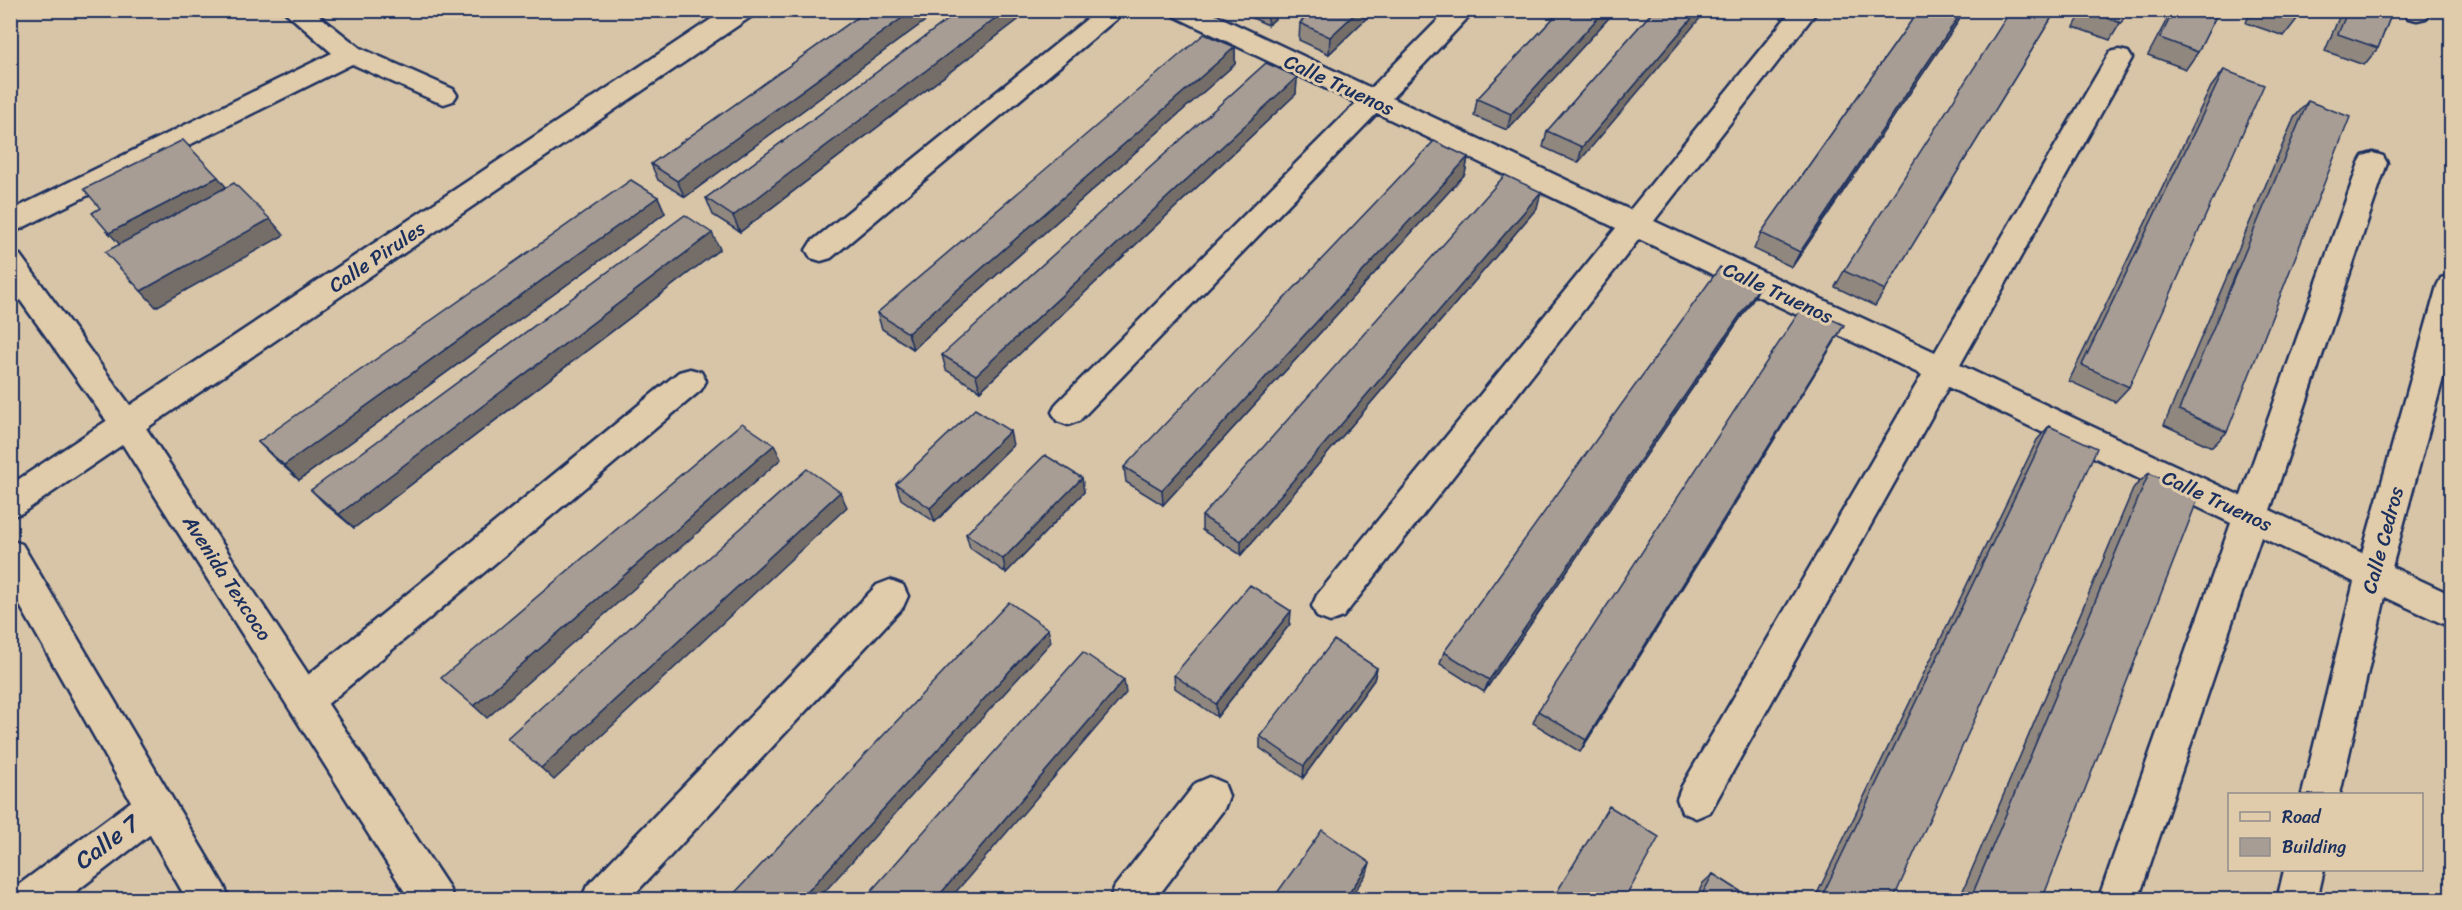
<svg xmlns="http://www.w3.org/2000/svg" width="2462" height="910" viewBox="0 0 2462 910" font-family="Sriracha,sans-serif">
<rect width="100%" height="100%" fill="#d8c5a7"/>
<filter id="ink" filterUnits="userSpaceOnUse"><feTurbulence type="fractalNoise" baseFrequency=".0167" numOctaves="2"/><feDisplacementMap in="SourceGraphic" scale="12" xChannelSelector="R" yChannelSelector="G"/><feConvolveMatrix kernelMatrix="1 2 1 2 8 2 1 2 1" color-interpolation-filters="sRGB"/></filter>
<g filter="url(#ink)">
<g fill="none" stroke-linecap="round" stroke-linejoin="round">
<defs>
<path id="minor" d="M283,10H312L360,48L453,89L457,95L453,101L444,104L435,101L352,64L10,234V211L332,53Z
M725,10H755L752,16L22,513L10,517V485Z
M1098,10H1127L831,258L821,261L811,258L806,250L811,242Z
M1171,10H1205L1371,88L1448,10H1475L1392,98L1630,210L1792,10H1818L1654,221L1935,352L2110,52L2119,50L2128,52L2132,58L1960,365L2241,496L2359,163L2363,156L2373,153L2383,156L2387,163L2270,510L2362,553L2437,286L2441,278L2452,275V345L2392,567L2452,595V628L2385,597L2340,794H2302L2354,582L2261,537L2138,900H2098L2231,523L1948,387L1710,812L1696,818L1682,812L1677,799L1682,786L1922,375L1639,239L1343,617L1330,622L1317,617L1312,606L1317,595L1616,228L1377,113L1079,421L1068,425L1057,421L1052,412L1057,403L1356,103L1174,16Z
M2404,10H2430L2426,18L2417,20L2408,18Z
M690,369L701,372L706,381L701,390L318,712L305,717L292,712L286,700L292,688L679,372Z
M890,580L903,585L908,596L903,607L629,900H581L587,886L877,585Z
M1210,777L1224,783L1229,796L1224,809L1155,900H1109L1115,886L1196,783Z
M155,788L169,794L175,807L169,820L65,900H11L17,886L141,794Z
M2284,870H2324L2317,900H2277Z"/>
<path id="major" d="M10,252L20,255L138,416L448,886L454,900H410L116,434L10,286Z
M10,540L22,544L224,886L230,900H187L10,588Z"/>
</defs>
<use href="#minor" stroke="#1b2f5e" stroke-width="5"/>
<use href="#major" stroke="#1b2f5e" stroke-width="5"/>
<use href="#minor" fill="#e0cbaa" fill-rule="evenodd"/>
<use href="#major" fill="#e0cbaa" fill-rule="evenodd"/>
</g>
<path fill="#90877f" stroke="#1b2f5e" stroke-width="1.5" d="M868,10H940L685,197L658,180L651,164Z
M961,10H1031L740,232L713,215L706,198Z
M1239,10H1285L1268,25L1239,12Z
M1314,10H1375L1329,54L1299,40L1300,23Z
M1561,10H1616L1507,130L1474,116L1477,99Z
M1654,10L1578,163L1543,147L1547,131Z
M1919,10H1966L1792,267L1754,249L1761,233Z
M2083,10H2128L2110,40L2074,27Z
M2172,10H2219L2198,52L2186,69L2148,55Z
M2251,10H2301L2297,19L2284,36L2246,23Z
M2342,10H2393L2378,48L2364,65L2325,51Z
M2052,17L1875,306L1835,287L1844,271Z
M1235,47V64L913,349L882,329L877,313Z
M2224,70L2129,387L2115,402L2069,381L2211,87Z
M1297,77L1296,94L980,391L946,370L942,355Z
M2308,101L2227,432L2212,447L2164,425L2294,118Z
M1468,157L1465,174L1163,505L1126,482L1124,467Z
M658,197L665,213L299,480L273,457L258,442Z
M1537,208L1241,555L1202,530V516Z
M720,249L354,528L325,504L311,490Z
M1760,286L1752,301L1484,692L1440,664L1444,652Z
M1835,341L1580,752L1533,723L1538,711Z
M2049,426L1893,900H1814L2037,440Z
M1013,445L935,522L901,499L896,484Z
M2149,473L2042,900H1959L2134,487Z
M1082,478L1084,492L1006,573L970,548L966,534Z
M1290,624L1217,717L1175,688L1174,675Z
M1377,668L1374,680L1303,778L1260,748V736Z
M1713,874L1754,900H1695L1703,883Z"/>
<path fill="#756e68" stroke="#1b2f5e" stroke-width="1.5" d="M913,10H940L685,197L677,181Z
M1006,10H1031L740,232L733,216Z
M1268,10H1285L1268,25Z
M1359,10H1375L1329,54L1330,37Z
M1605,10H1616L1507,130L1511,114Z
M1699,10H1707L1578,163L1582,147Z
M1963,10H1966L1792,267L1800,252Z
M1235,47V64L913,349L908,333Z
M1297,77L1296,94L980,391L976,375Z
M1468,157L1465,174L1163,505L1162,490Z
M218,177L231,193L124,249L109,233Z
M1541,192L1537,208L1241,555V541Z
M658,197L665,213L299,480L284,465Z
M270,219L284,235L156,307L141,291Z
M712,233L720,249L354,528L339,514Z
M1760,286L1752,301L1484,692L1489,680Z
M1844,325L1746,486L1580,752L1586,740Z
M1010,431L1013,445L935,522L930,508Z
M774,445L781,459L487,718L474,706Z
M1082,478L1084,492L1006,573L1003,559Z
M840,492L847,507L554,780L541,768Z
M1291,611L1290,624L1217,717L1216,704Z
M1048,629L1051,642L817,900H800Z
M1377,668L1374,680L1303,778L1304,766Z
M1124,680L1126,693L949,900H935Z
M1370,863L1367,873L1349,900H1344Z"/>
<path fill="#a79d94" stroke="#1b2f5e" stroke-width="1.5" d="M868,10H913L677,181L651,164Z
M961,10H1006L733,216L706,198Z
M1314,10H1359L1330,37L1300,23Z
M1561,10H1605L1511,114L1477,99Z
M1654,10H1699L1582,147L1547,131Z
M1919,10H1963L1800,252L1761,233Z
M2011,10H2035L2052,17L1885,290L1844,271Z
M2085,10H2128L2121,23Z
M2174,10H2219L2198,52L2160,38Z
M2271,10H2301L2297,19Z
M2348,10H2393L2378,48L2338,34Z
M1204,34L1235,47L908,333L877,313Z
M1266,63L1297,77L976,375L942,355Z
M2224,70L2264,85L2129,387L2082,365Z
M2308,101L2350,117L2227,432L2179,410Z
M183,140L218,177L109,233L92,213L100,208L84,189Z
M1434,141L1468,157L1162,490L1124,467Z
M1505,175L1541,192L1241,541L1202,516Z
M631,180L658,197L284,465L258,442Z
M234,183L270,219L141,291L105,252Z
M685,215L712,233L339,514L311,490Z
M1720,267L1760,286L1489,680L1444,652Z
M1803,306L1844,325L1586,740L1538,711Z
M975,409L1010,431L930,508L896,484Z
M742,423L774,445L474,706L441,678Z
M2049,426L2097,448L1893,900H1832L1823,894Z
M1045,455L1082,478L1003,559L966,534Z
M807,469L840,492L541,768L507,738Z
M2149,473L2199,496L2042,900H1970Z
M1250,585L1291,611L1216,704L1174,675Z
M1009,602L1048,629L800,900H728Z
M1334,640L1377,668L1304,766L1260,736Z
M1083,652L1124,680L935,900H863Z
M1609,806L1659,837L1624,900H1552Z
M1322,830L1370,863L1344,900H1272Z
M1713,874L1754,900H1699Z"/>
</g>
<g text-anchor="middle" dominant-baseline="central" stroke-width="6" stroke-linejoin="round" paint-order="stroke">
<g font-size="20" fill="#1b2f5e" stroke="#e0cbaa">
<text transform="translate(1339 85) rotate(25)">Calle Truenos</text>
<text transform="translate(377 257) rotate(-34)">Calle Pirules</text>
<text transform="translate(1778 293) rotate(25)">Calle Truenos</text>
<text transform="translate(2217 501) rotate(25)">Calle Truenos</text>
<text transform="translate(2383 540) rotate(-75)">Calle Cedros</text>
<text transform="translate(227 578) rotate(57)">Avenida Texcoco</text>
</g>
<g font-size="24" fill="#1b2f5e" stroke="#e0cbaa">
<text transform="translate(107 842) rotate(-37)">Calle 7</text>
</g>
</g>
<rect width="2462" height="910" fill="none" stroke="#e0cbaa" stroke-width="36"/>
<rect x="18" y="18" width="2426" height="874" fill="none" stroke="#1b2f5e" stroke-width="2" filter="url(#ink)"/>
<rect x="2228" y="793" width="195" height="78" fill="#e0cbaa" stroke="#918d8c" stroke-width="1.5"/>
<rect x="2240" y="812" width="30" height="9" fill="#e0cbaa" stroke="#918d8c" stroke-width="1.5"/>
<text x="2282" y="823" font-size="18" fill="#1b2f5e">Road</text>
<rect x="2240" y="838" width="30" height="18" fill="#a79d94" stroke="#918d8c" stroke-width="1.5"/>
<text x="2282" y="853" font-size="18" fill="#1b2f5e">Building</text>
</svg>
